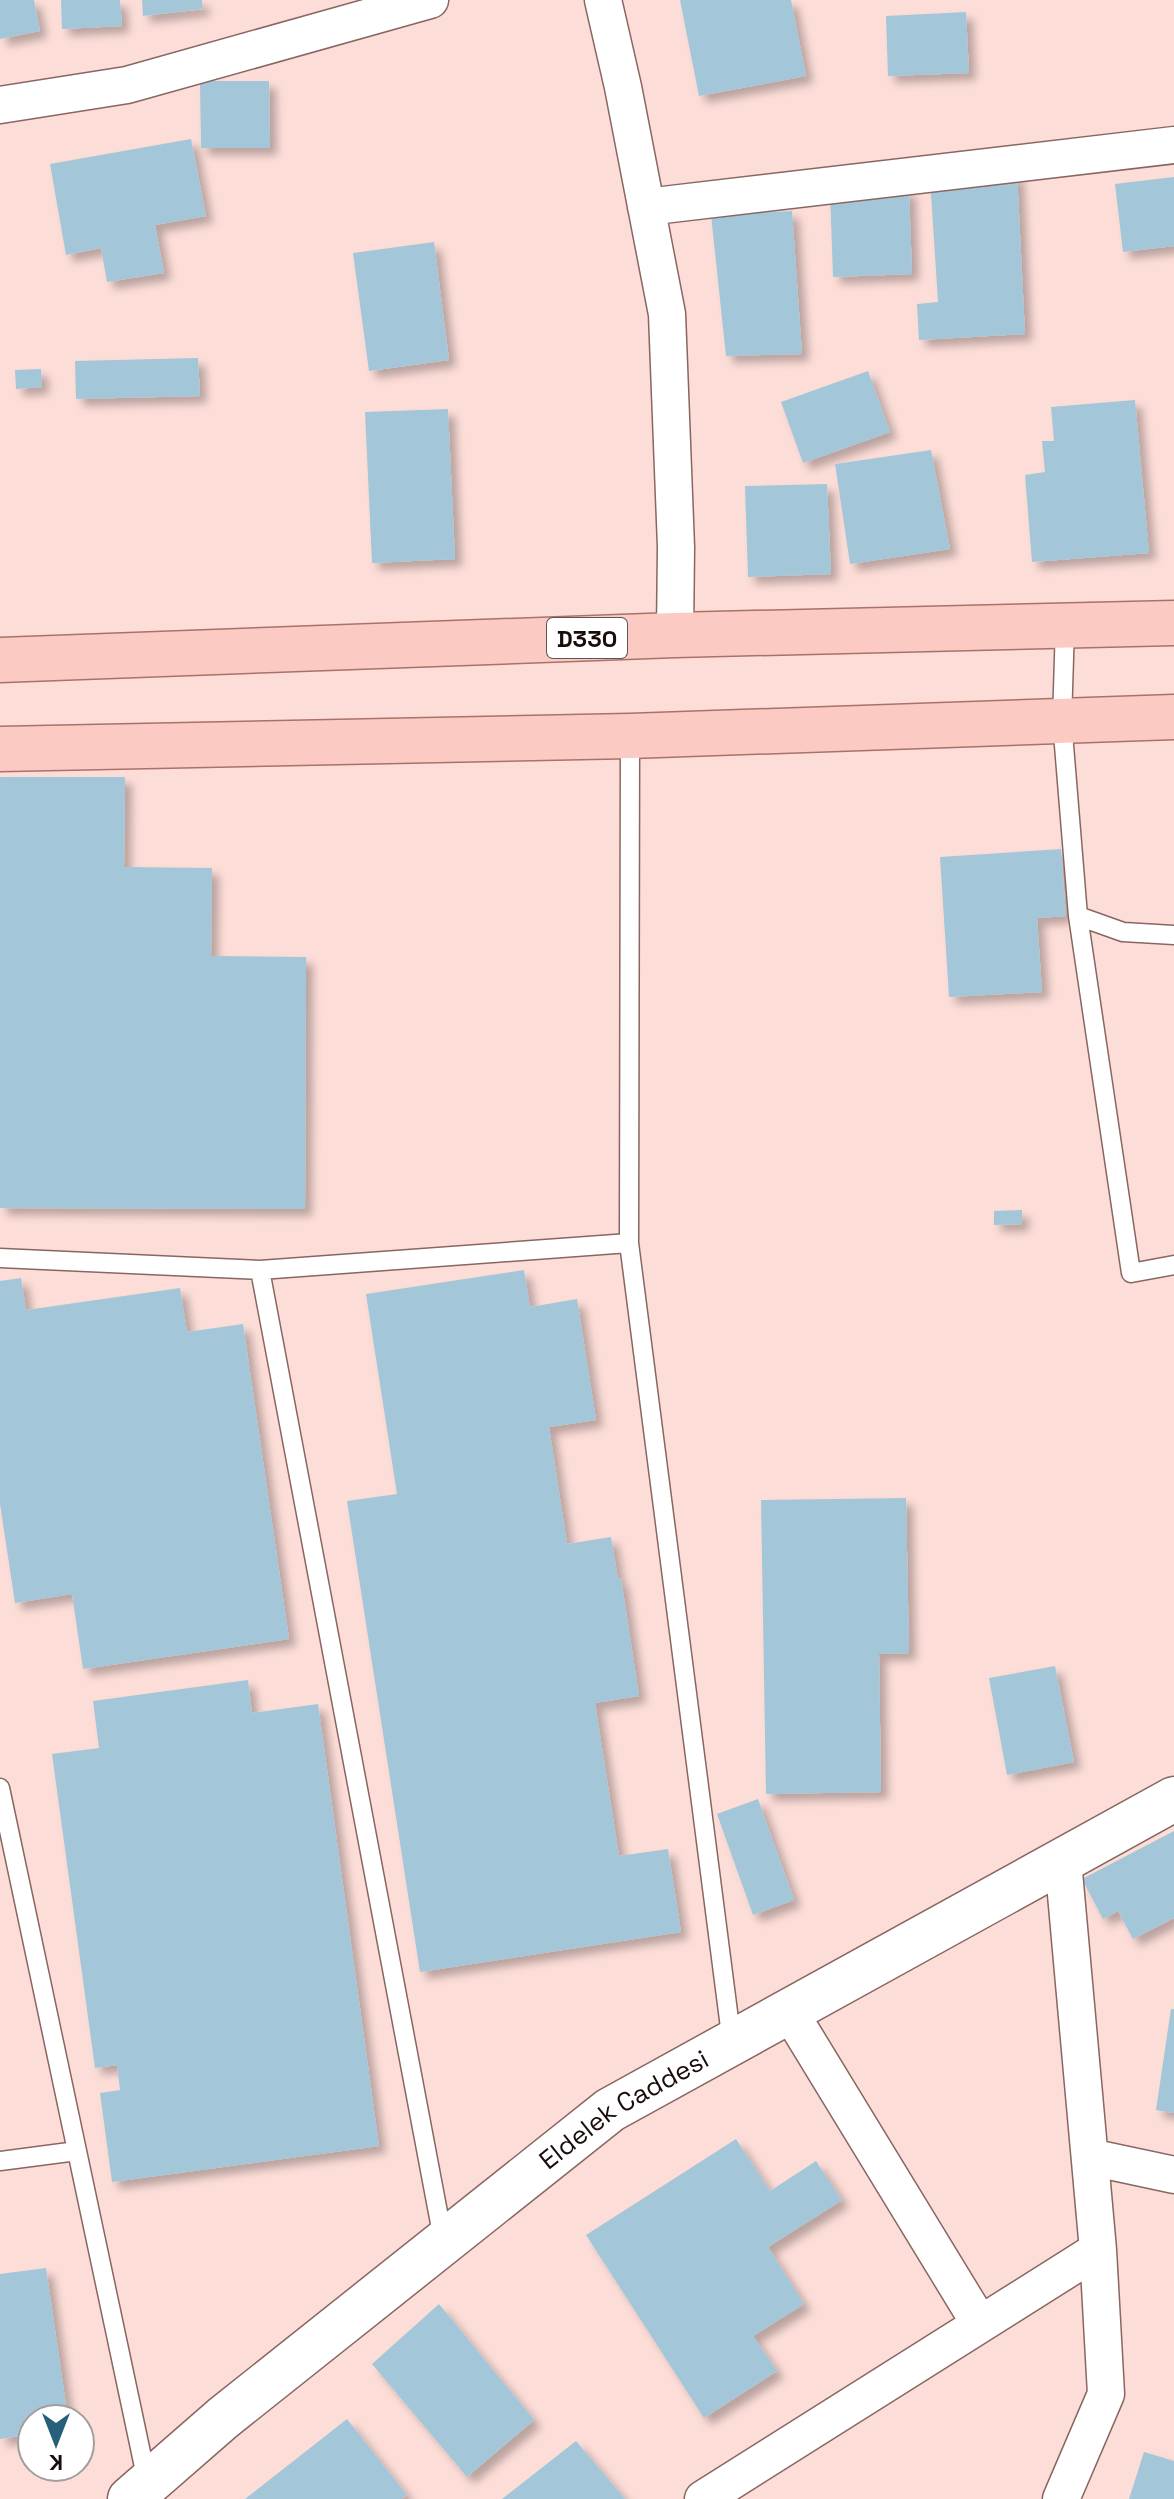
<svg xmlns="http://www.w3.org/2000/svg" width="1174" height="2499" viewBox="0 0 1174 2499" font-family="'Space Grotesk',sans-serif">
<defs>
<filter id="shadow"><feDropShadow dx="7" dy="7" stdDeviation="4" flood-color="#0004"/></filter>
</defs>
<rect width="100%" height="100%" fill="#fdddd8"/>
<path fill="#a3c7d9" filter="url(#shadow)" d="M0,0H34L40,31L0,39Z
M61,0H120L122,26L62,29Z
M142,0H202L203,9L143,16Z
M680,0H791L806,76L699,96Z
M966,12L969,73L888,76L886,16Z
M200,81H269L270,148H201Z
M191,139L206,216L155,225L164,273L107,282L101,248L66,255L50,164Z
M1017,173L1025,334L919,340L917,304L938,302L930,178Z
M1174,177V246L1123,252L1115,184Z
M909,189L912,274L833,277L830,192Z
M792,211L802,354L726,356L711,215Z
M434,242L449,360L369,371L353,253Z
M198,358L200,396L76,399L75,361Z
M41,369L42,387L16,389L15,370Z
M868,371L890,432L803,463L781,402Z
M1135,400L1149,553L1032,562L1025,475L1045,472L1042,441H1054L1051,407Z
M448,409L455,559L372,563L365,412Z
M931,450L950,549L850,564L835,464Z
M827,484L831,574L748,577L745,486Z
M0,777H125L124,867L212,868L211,956L306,957L305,1209L0,1208Z
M1061,849L1066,916L1037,918L1042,992L949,997L940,857Z
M1022,1210V1224L994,1225V1211Z
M524,1270L530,1307L577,1299L596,1420L549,1427L567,1544L611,1537L618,1579L621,1578L639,1696L595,1703L619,1856L668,1849L681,1932L420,1972L347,1501L397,1494L366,1294Z
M21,1278L26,1310L180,1288L187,1332L243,1324L289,1639L83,1669L72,1594L15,1603L0,1504V1281Z
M906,1498L909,1653L879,1654L881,1792L766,1794L761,1500Z
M1055,1666L1074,1762L1007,1775L989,1678Z
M248,1680L252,1713L318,1704L379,2146L112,2182L100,2093L120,2090L117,2065L95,2068L52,1754L99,1748L93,1701Z
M758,1799L794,1900L753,1915L717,1814Z
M1174,1831V1918L1133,1939L1118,1911L1103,1919L1082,1879Z
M1171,2009H1174V2113L1156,2110Z
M736,2139L770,2191L816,2161L842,2200L768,2247L804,2304L753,2336L777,2371L704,2418L586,2235Z
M46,2268L68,2419H32V2434L0,2439V2274Z
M439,2304L534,2420L467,2477L372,2364Z
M347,2419L407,2495L402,2499H245Z
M576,2441L625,2499H502Z
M1144,2452L1174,2461V2499H1129Z"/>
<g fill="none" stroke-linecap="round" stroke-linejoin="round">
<defs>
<path id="service" d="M1065,626L1062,721L1078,916L1123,932L1174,935
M630,736L629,1243L732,2043
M1078,916L1131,1273L1174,1265
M0,1258L260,1270L629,1243
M260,1270L443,2239
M0,1788L147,2481
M0,2161L77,2151"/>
<path id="minor" d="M603,0L623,87L667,314L676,547L675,635
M0,105L127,85L430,0
M646,207L1174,145
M789,2011L980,2324
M1090,2157L1174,2175
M703,2499L1098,2250
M1061,2499L1106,2394L1098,2250L1063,1861"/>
<g id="tertiary">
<path id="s1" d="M130,2499L223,2418L610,2110L1174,1799"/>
</g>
<path id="primary" d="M0,660L675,635L1174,623
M0,749L630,736L1174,717"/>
</defs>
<use href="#service" stroke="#886661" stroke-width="21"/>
<use href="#minor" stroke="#886661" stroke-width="39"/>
<use href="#tertiary" stroke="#886661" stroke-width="47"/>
<use href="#primary" stroke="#aa7169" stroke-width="47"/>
<use href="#service" stroke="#fff" stroke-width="18"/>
<use href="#minor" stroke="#fff" stroke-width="36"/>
<use href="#tertiary" stroke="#fff" stroke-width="44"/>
<use href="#primary" stroke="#fbcac3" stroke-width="44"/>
</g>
<g text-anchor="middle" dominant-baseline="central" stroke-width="8" stroke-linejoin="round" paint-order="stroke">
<rect fill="#fff" stroke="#5e5554" stroke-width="2" x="547" y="618" width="80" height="40" rx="6"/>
<g font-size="24" font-weight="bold" fill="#190c0b">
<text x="587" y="638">D330</text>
</g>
<g font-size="26" fill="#190c0b" stroke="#fff">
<text stroke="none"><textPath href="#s1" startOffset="630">Eldelek Caddesi</textPath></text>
</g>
</g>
<g transform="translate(56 2443) rotate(180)"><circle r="38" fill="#ffffff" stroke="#a39e9d" stroke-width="2"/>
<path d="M0-6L14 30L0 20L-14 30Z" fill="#265f79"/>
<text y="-12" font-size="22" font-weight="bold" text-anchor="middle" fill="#190c0b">K</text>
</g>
</svg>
